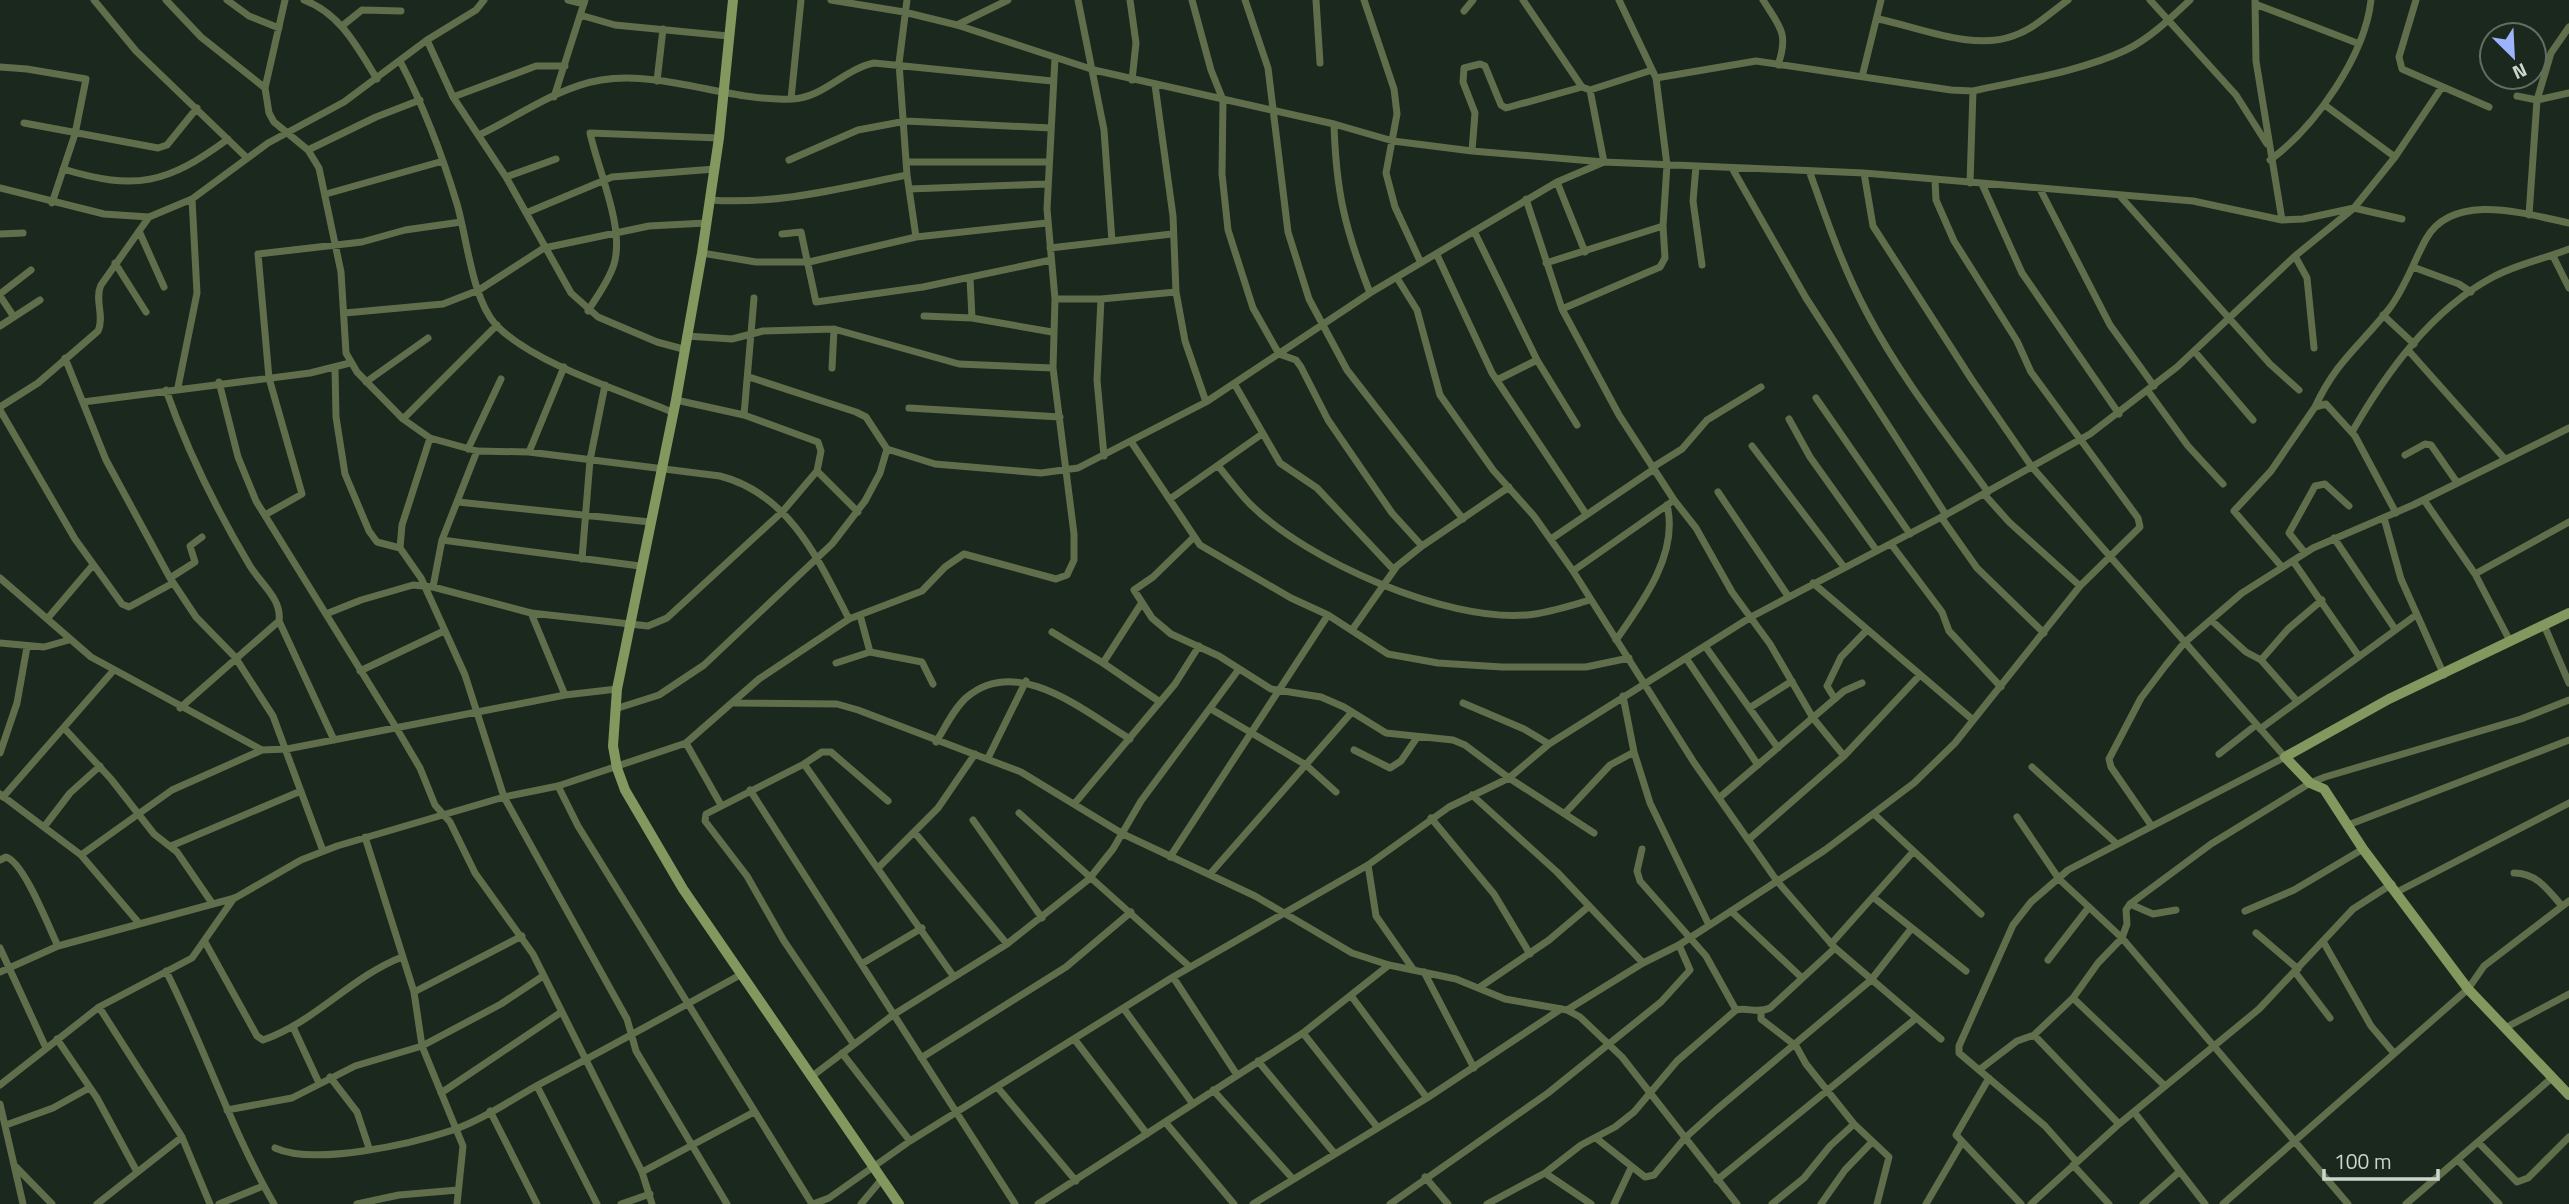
<svg xmlns="http://www.w3.org/2000/svg" width="2569" height="1204" viewBox="0 0 2569 1204" font-family="'Titillium Web',sans-serif">
<rect width="100%" height="100%" fill="#1a281d"/>
<g fill="none" stroke-linecap="round" stroke-linejoin="round">
<path stroke="#606e4b" stroke-width="7" d="M94,0L136,51L246,157
M166,0L201,37L265,88
M227,0L249,16L279,28
M285,0L265,88L269,113L274,122L308,150L319,168L341,272L346,353L357,372L403,419L430,438L477,451L529,452L720,476C790,494 819,561 849,619
M304,0C341,14 357,47 377,79
M568,0L584,4
M831,0L904,12L957,25L1094,70L1334,124L1393,141L1472,151L1604,162L1864,173L2193,201L2282,220L2303,219L2354,208L2402,219
M907,0L899,63L907,175L916,237
M1078,0L1104,130L1112,241
M1130,0L1136,43L1132,80
M1192,0L1211,70L1223,100L1222,174L1228,230L1253,308L1279,354L1296,360L1301,367L1328,420L1363,471L1392,513L1422,546
M1245,0L1268,68L1288,232L1309,299L1347,370L1463,519
M1316,0L1320,63
M1364,0L1394,89L1397,114L1386,173L1395,207L1421,263
M1523,0L1582,87L1590,90L1652,70
M1763,0C1780,27 1789,33 1778,65
M2150,0L2236,95L2267,144
M2255,0L2256,61L2282,220
M2416,0L2399,57L2402,69L2489,107
M2255,4L2357,43
M1464,11L1473,0
M580,15L615,25L728,36
M1878,19C1919,27 1972,51 2013,36C2034,29 2050,13 2068,0
M957,25L1008,0
M342,26L362,10L401,11
M427,40L453,97L506,177L571,293L598,317L657,342L683,349
M400,61C424,107 442,154 457,204C467,238 472,299 496,325C534,364 622,391 672,412
M0,67L27,69L86,79L75,134L52,203
M1862,77L1881,0
M1656,78L1756,61L1951,90L1973,91C2022,80 2079,72 2126,50C2149,39 2171,18 2190,0
M657,81L663,29
M1155,85L1173,216L1176,292L1185,341L1206,402
M2517,96L2537,100L2569,93
M453,97L536,66H565
M554,97L585,0
M791,99L801,0
M2326,106L2395,157
M24,123L158,148L167,145L197,108
M1334,124C1336,192 1345,229 1370,293
M479,135C517,117 558,87 601,80C664,70 730,102 792,99C823,98 844,69 874,63L1052,81
M308,150L376,117L420,100
M1472,151L1475,113L1463,82L1464,68L1480,64L1485,66L1501,105L1506,108L1582,87
M789,160L858,130L906,121L1051,128
M2270,160C2315,127 2365,56 2371,0
M907,162H1049
M1696,166L1693,201L1702,265
M1732,168L1806,298L1946,515
M63,169C136,191 167,184 228,139
M1810,173C1827,221 1843,268 1867,313C1900,376 1946,434 1988,492
M1864,173L1873,226L1972,380L2032,467L2285,757L2068,870L2031,902L2013,925L1959,1046V1053L2045,1126L2076,1161
M506,177L556,159
M1557,182L1585,252
M1970,183L1973,91
M1982,184L2022,273L2119,414
M0,188L104,214L149,217L192,199L268,143L344,102L427,40L476,10L484,0
M909,189L1047,184
M2040,189L2110,325L2154,386
M326,194L443,161
M2120,196L2270,364L2299,390
M1526,199L1562,309L1619,415L1674,500L1696,528L1732,592L1770,644L1813,718L1844,756
M710,200C778,205 841,188 907,175
M526,213L612,177L715,169
M2529,215L2537,100L2551,53L2569,27
M139,231L164,287
M1474,231L1537,360L1577,425
M0,234L23,233
M782,234L801,232L816,302L923,287L1051,260
M1050,248L1172,234
M702,253L756,262H809L916,237L1047,223
M1437,255L1492,373L1586,514
M2295,256L2307,278L2314,348
M2553,256L2569,288
M115,263L146,312
M1546,263L1663,226L1667,165L1656,78L1619,0
M2413,267L2459,284L2471,292
M970,278L972,318
M1397,278L1417,310L1440,395L1493,470L1534,516L1573,571L1695,764L1777,881L1835,948L1941,1039
M0,294L31,270
M0,296L14,317
M1055,299H1101L1176,292
M1101,299L1097,380L1104,456
M1562,309L1660,267L1665,258L1663,226
M588,311C597,296 609,281 614,264C625,228 598,170 590,133L719,138
M345,313L443,304L479,290L544,248L649,226L706,223
M2383,315L2414,344
M924,316L972,318L1052,332
M0,326L40,300
M686,336L732,339L763,331L834,329L959,364L1053,368
M2408,350L2504,458
M2195,352L2253,420
M65,358L106,460L170,578L196,617L235,657L273,716L323,851
M335,368L336,417L345,474L369,531L377,542L400,548
M832,368L834,329
M749,377L856,412L866,417L887,449L935,464L1041,473L1078,468L1206,402L1370,293L1557,182L1604,162L1590,90
M1497,380L1537,360
M219,382L238,457L256,501L397,729L420,768L435,805L450,822L475,873L533,954L642,1172L652,1204
M366,382L428,338
M1235,385L1280,463L1317,488L1394,570
M178,387L197,293L192,199
M166,390C188,453 216,509 250,566C261,584 282,599 279,621L334,740
M2148,391L2188,446L2223,484
M1816,398L1910,534
M83,402L310,373L350,363
M0,407L38,383L98,331C105,316 94,300 101,285L149,217
M2315,407C2337,360 2359,347 2389,309C2405,288 2413,263 2426,239C2453,191 2526,214 2569,223
M909,408L1060,417
M0,410L75,539L122,604L129,607L173,583
M744,415L754,298
M403,419L497,325
M1789,419L1810,457L1877,551
M2352,432C2386,373 2431,310 2493,277C2517,264 2544,259 2569,249
M430,438L402,525L400,548L421,578L465,675L504,797L627,1019L636,1051L727,1204
M1132,443L1200,545L1291,598L1328,615L1388,654L1438,663L1502,667H1586L1629,658
M1752,446L1844,567
M468,449L501,379
M529,452L564,367
M2405,455L2425,444L2431,445L2456,481
M1219,467C1229,479 1239,493 1250,504C1307,561 1446,622 1527,615C1548,613 1569,606 1590,600
M1653,467L1682,449L1707,420L1761,387
M817,471L858,512
M1718,492L1788,596
M1984,494L2009,522L2080,586
M1170,499L1262,434
M2424,500L2475,574L2510,641
M458,502L650,522
M265,515L302,494L269,378L258,254L362,242L405,230L461,222
M1941,517L1977,568L2044,633
M2384,518L2401,579L2444,675
M1193,538L1153,577L1134,590L1152,618L1171,634L1219,656L1271,689L1321,697L1344,707L1386,733L1453,740L1465,745L1509,778L1594,833
M2334,538L2395,629
M1551,539L1654,469
M442,540L640,566
M1891,544L1942,612L1949,631L2001,687
M2305,553L2289,533L2315,486L2325,484L2349,506
M582,559L590,460L605,385
M2293,561L2358,655
M2282,567L2234,511L2271,471L2315,407L2326,404L2355,436L2396,513
M1573,571L1670,503
M2475,574L2569,522
M0,578L91,657L262,750L287,749L565,695L617,689
M170,578L195,562L190,546L202,537
M1813,583L1973,720
M433,587L442,540L477,451
M1141,604L1103,663L1160,702
M531,613L565,695
M326,614L361,600L413,585L433,587L531,613L648,626L667,618L783,511L817,471L821,451L818,442L744,415L676,400
M860,615L870,652L922,662L933,684
M47,619L93,565
M2211,620L2246,652L2261,660
M2544,625L2569,683
M1352,630L1397,566L1422,546L1509,487
M1052,632L1103,663
M1616,640C1643,602 1679,553 1667,505
M0,643L44,647L69,640
M1705,646L1778,748
M1686,658L1758,765
M836,663L870,652
M360,671L444,631
M1623,696L1634,752L1650,803L1709,925
M1835,699L1827,686L1829,682L1841,657L1866,631
M2296,700L2261,660L2288,629L2322,600
M735,703L837,704L858,710L1021,772L1123,834L1255,896L1352,953L1389,965L1456,979L1505,999L1567,1010L1580,1017L1622,1057L1737,1204
M1463,703L1524,729L1549,744
M1751,707L1792,681
M180,708L279,621
M615,709L659,695L704,665L832,544L865,501L880,473L887,449
M1211,709L1306,765L1336,792
M64,728L111,779L154,834L177,852L212,903
M2260,729L2416,615
M936,742C945,728 954,708 967,697C1018,654 1085,712 1130,739
M686,743L721,805
M1354,750L1390,768L1401,761L1416,739
M0,753L17,703L27,647
M2219,754L2256,725
M988,758L1026,681
M804,764L822,752H831L888,801
M2032,767L2117,844
M558,786L578,826L812,1204
M750,790L1015,1204
M0,794L81,855L138,922
M1472,795L1557,872L1643,963
M3,797L113,671
M1719,798L1844,691L1862,683
M1075,803L1175,684L1199,646
M1566,812L1610,765L1634,752
M1019,813L1190,967
M1875,815L1981,914
M2017,817L2059,879L2122,938L2348,1204
M1431,818L1494,894L1530,954
M973,820L1042,918
M2151,825L2111,767L2109,759L2141,698L2166,665L2184,643L2242,593L2313,548L2413,505L2569,428
M2348,825L2569,740
M44,827L70,793L100,766
M915,833L1007,944
M365,837L414,992L422,1046L463,1146L457,1204
M1748,840L1844,756L1920,675
M171,846L301,791
M1642,849L1637,871L1640,881L1706,956L1736,1010
M81,855L172,790L262,750
M1170,857L1328,615
M0,860L6,857C24,862 49,928 58,946
M1368,865L1376,916L1413,969
M878,868L938,808L975,754
M2514,873C2537,873 2548,890 2562,906
M1210,874L1352,712
M2397,892L2569,803
M1873,897L1966,971
M2130,904L2153,914L2176,910
M1731,911L1801,977
M2245,911L2294,890L2363,849
M2256,933L2298,969
M205,942L257,1036L263,1040C315,1022 351,977 402,957
M2324,943L2371,1026L2393,1052
M1831,944L1912,853
M0,948L46,1048
M2048,960L2089,907
M863,963L922,928
M166,971C205,1048 231,1130 274,1204
M0,972L58,946L235,898L301,860L337,846L504,797L558,786L686,743L759,679L849,619L922,591L945,567L964,554L1056,579L1067,575L1074,560V534L1053,368L1055,299L1047,209L1055,58
M1424,972L1474,1068
M2295,972L2330,1018
M1173,977L1237,1075
M1480,987L1549,940L1588,907
M414,992L522,936
M1352,997L1427,1098
M2073,998L2165,1086
M99,1007L182,1137L210,1204
M1124,1009L1193,1104
M1567,1010L1643,963L1679,945L1825,850L1914,783L1955,743L2080,586L2140,527L2138,518L2031,372L2017,341L1954,241L1936,200L1935,180
M1761,1012V1019L1796,1046L1806,1064L1854,1124L1889,1157L1877,1204
M293,1027L319,1083
M2505,1028L2569,994
M1303,1033L1378,1128
M2034,1035L2119,1124
M57,1039L97,1098L136,1170
M1075,1040L1147,1134
M853,1043L784,941L747,876L705,821L706,814L804,764L954,977
M842,1053L910,1141
M921,1058L1066,967L1131,912
M1258,1061L1335,1154
M1979,1070L2017,1041L2034,1035L2073,998L2098,963L2122,938L2127,924L2126,910L2130,904L2211,844L2310,783L2325,777L2521,719L2569,700
M330,1077L357,1112L369,1148
M811,1077L893,1015L1007,944L1089,879L1113,849L1141,801L1239,669
M1989,1078L1956,1135L2021,1204
M0,1085L99,1007L192,958L234,898
M537,1086L597,1204
M998,1088L1076,1181
M1213,1090L1293,1179
M441,1093L560,1013
M0,1104L23,1204
M227,1110L292,1098L355,1066L422,1046L501,1004L543,976
M490,1111L537,1204
M2134,1112L2205,1204
M1166,1123L1234,1204
M6,1125L53,1108L89,1088
M1596,1138L1645,1177L1654,1175L1685,1138L1716,1110L1871,980L1911,929
M2478,1142L2517,1182L2528,1178L2569,1137
M275,1148C315,1166 411,1144 453,1130C482,1120 511,1100 538,1085C606,1049 673,1012 740,975
M2458,1160L2499,1204
M2073,1165L2109,1204
M16,1167L52,1204
M642,1172L754,1112
M1545,1173L1591,1204
M1425,1177L1448,1204
M1717,1180L1914,1020
M97,1204L182,1137
M219,1204L263,1186
M357,1204L399,1195L458,1190
M621,1204L650,1194
M813,1204L829,1198L910,1141L1173,977L1368,865L1449,807L1509,778L1549,744L1751,617L1951,512L2090,434L2177,367L2295,256L2354,208L2395,157L2442,87
M861,1204L882,1179
M1038,1204L1303,1033L1389,965
M1253,1204L1427,1098L1561,1009
M1390,1204L1548,1093L1661,1002L1690,970L1679,945
M1487,1204L1545,1173L1581,1145L1615,1127L1634,1112L1677,1061L1736,1010C1748,1007 1757,1014 1770,1008L1835,948
M1614,1204L1631,1168
M1772,1204L1804,1178L1830,1146L1854,1124
M1821,1204L1845,1170L1871,1143
M1926,1204L1961,1144
M2031,1204L2119,1124L2259,1009L2353,909L2392,884
M2143,1204L2179,1172
M2223,1204L2468,989L2484,966L2569,901
M2406,1204L2553,1077"/>
<path stroke="#82985f" stroke-width="10" d="M733,0L719,138L702,253L676,400L617,689L613,746L617,768L625,790L683,889L899,1204
M2569,613L2389,699L2285,757L2310,783L2324,789L2363,849L2468,989L2569,1095"/>
</g>
<g transform="translate(2513 56) rotate(156)"><circle r="33" fill="#1a281d" stroke="#626e64" stroke-width="2"/>
<path d="M0-5L12 26L0 18L-12 26Z" fill="#9db4fd"/>
<text y="-10" font-size="19" font-weight="bold" text-anchor="middle" fill="#cdd6ce">N</text>
</g>
<path d="M2324 1169v10h114v-10" fill="none" stroke="#cdd6ce" stroke-width="3.5"/>
<text x="2334" y="1169" font-size="21" fill="#cdd6ce" stroke="#1a281d" stroke-width="5" paint-order="stroke">100 m</text>
</svg>
